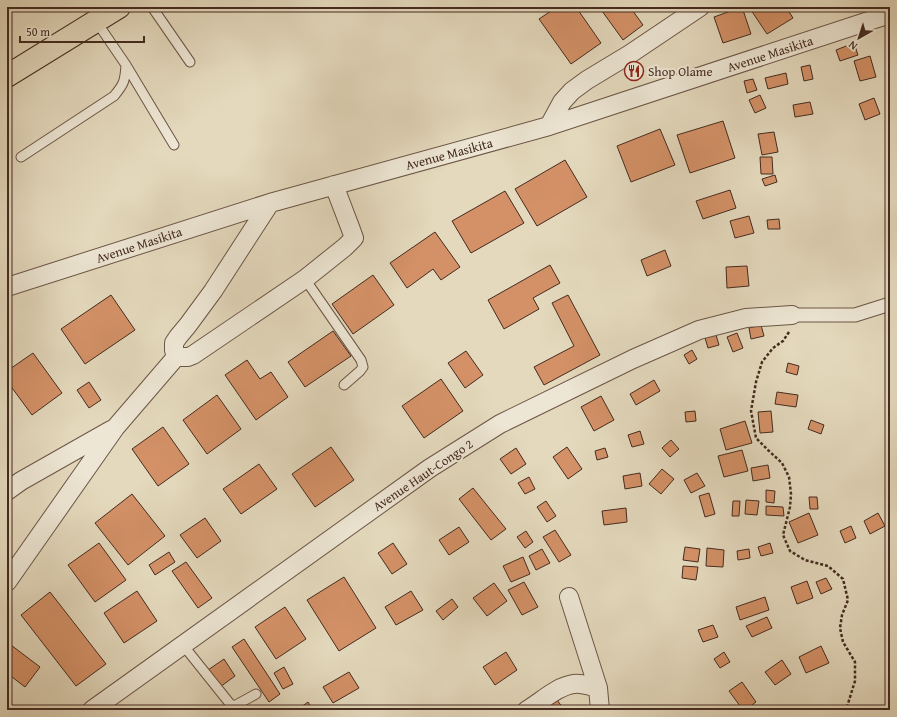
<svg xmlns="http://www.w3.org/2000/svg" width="897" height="717" viewBox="0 0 897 717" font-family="'Gentium Book Plus',serif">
<rect width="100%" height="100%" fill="#e4d9bd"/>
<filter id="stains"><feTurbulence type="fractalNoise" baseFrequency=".005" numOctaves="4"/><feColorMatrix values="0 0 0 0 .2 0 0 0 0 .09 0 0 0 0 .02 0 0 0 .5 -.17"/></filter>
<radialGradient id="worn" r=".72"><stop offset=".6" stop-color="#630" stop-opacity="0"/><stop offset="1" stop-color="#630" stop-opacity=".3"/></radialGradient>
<path fill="#d49167" stroke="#442b20" d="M557,7H576L601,43L571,64L539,19Z
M607,7H630L643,25L623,40L602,11Z
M742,7L751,34L723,43L714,17Z
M749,7H786L793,18L767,34Z
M854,43L858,55L840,61L836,50Z
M870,56L876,77L860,81L854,61Z
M810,65L813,79L804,81L801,67Z
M786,73L788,84L768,89L765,78Z
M753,79L757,90L747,93L744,81Z
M760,95L766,108L755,113L749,100Z
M874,98L880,114L865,120L859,104Z
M810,102L813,114L795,117L793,105Z
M723,121L735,158L690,173L677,135Z
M660,129L675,165L631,182L617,146Z
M774,132L778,152L762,155L758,134Z
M760,157H772L773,174H761Z
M565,160L587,197L537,226L515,189Z
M775,175L777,182L765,186L762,179Z
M730,190L736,208L703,219L696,201Z
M505,191L524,223L471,253L452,221Z
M749,216L754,233L735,238L730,221Z
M779,219L780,229H768L767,220Z
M435,232L460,267L441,280L433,269L407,288L390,263Z
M665,250L671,266L647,276L641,260Z
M550,265L560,283L533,298L539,309L504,329L488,300Z
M747,266L749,286L727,288L726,267Z
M373,275L394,305L353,334L332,304Z
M111,295L135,330L85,364L61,329Z
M568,295L600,355L544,385L534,367L574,346L552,303Z
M761,325L764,336L751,339L749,328Z
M333,331L351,356L305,387L288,362Z
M737,333L743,348L733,352L727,337Z
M716,335L719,345L708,348L705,338Z
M692,350L697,359L689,364L684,355Z
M466,351L483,375L465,388L448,363Z
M33,353L62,393L32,415L7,381V371Z
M247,360L260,379L271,372L288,397L256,420L225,375Z
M788,363L799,366L797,375L786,372Z
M441,379L463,411L424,438L402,406Z
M654,380L660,391L636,405L630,394Z
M89,382L101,400L89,408L77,390Z
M777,392L798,395L796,407L775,404Z
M217,395L241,429L207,454L183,420Z
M601,396L614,420L594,431L581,407Z
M695,411L696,421L686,422L685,412Z
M771,411L773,432L760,433L758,412Z
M811,420L824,425L821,434L808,429Z
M745,421L752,443L726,450L720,429Z
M163,427L189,464L158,486L132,449Z
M640,431L644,444L632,447L628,435Z
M671,440L679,449L670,457L662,448Z
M331,447L354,480L315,507L292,474Z
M567,447L582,469L568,479L553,457Z
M516,448L526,464L511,474L500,459Z
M605,448L608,457L597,460L595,451Z
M742,450L748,471L724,477L718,456Z
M259,464L277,489L241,514L223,489Z
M768,465L770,478L753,481L751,468Z
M662,469L674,479L661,494L649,484Z
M640,473L642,486L625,489L623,476Z
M697,473L705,486L691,493L684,480Z
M529,477L535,489L525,494L518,483Z
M473,488L506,529L491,540L459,499Z
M766,490L775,491L774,503L766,502Z
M709,493L715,514L705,517L699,496Z
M132,494L165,536L128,565L95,523Z
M809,497H817L818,509H810Z
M746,500L759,501L757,515L745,514Z
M546,501L556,516L547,522L537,507Z
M733,501H740L739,516H732Z
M766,506L783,507L784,516L766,515Z
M626,508L627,522L604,525L602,511Z
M809,513L818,535L798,543L789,522Z
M878,513L885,526L870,534L864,521Z
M205,518L221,541L197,558L180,535Z
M851,526L856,538L845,543L840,531Z
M459,527L469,542L449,555L439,540Z
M555,530L571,555L559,562L543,537Z
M526,531L533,542L525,548L517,537Z
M99,543L126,580L95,602L68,565Z
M393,543L407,564L392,574L378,553Z
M770,543L773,553L761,556L758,547Z
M685,547L700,549L698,562L683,560Z
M707,548L724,550L723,567L706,566Z
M542,549L550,563L536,570L529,556Z
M749,549L750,558L738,560L737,551Z
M169,552L175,562L155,575L149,565Z
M523,557L530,574L511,582L503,566Z
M186,562L212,598L198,608L172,571Z
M683,566L698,567L696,580L682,578Z
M344,577L376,628L339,651L307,600Z
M826,578L832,589L821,594L816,582Z
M807,581L813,598L797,604L791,587Z
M524,582L538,607L522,615L508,590Z
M494,583L507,601L487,616L473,598Z
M137,591L157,621L124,643L104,613Z
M411,591L423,610L396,625L385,607Z
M50,592L106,664L76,686L21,615Z
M765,597L769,610L740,620L736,607Z
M452,599L458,607L443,620L436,611Z
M285,607L306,639L276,659L255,627Z
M767,617L772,628L752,637L746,626Z
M713,625L718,637L703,642L698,630Z
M244,639L280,694L269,702L232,647Z
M7,642L40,667L25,687L12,677L7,683Z
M821,646L829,663L806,673L799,657Z
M506,652L517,670L495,685L483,667Z
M724,652L730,662L720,668L714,659Z
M224,659L235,676L220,687L208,670Z
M782,660L791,674L775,685L765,672Z
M284,667L293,684L283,689L274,673Z
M349,672L359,688L333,703L323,687Z
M742,682L756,702L745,710H743L729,691Z
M557,700L563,708L560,710H542Z
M308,702L313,710H297Z"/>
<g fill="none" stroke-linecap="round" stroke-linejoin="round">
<defs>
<path id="service" d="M152,7L190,62
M96,21L126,65L174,145
M21,157L114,96C124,84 125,81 126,65
M305,279L361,360L363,367L360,371L344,385
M183,645L231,705H236L256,694"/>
<path id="pedestrian" d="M792,315H855L890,304"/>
<path id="minor" d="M549,126L562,102L572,91L587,80L630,54L700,7
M7,287L270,203L549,126L890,14
M176,357H188L193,355L305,279L345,247L354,238L350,227L334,185
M7,491L21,481L111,430
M7,582L115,428L176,357L174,350V343L178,337L188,325L213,291L270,203
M569,597L598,688L600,710
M92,710L430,468L500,424L633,359L699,330L746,318L792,315
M527,710C541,702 557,686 574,684C582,683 590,686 598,688"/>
<path id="primary" d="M7,76L119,7"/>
</defs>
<use href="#service" stroke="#6c5647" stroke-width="11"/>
<use href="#pedestrian" stroke="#6c5647" stroke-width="15"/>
<use href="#minor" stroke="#6c5647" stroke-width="20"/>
<use href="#primary" stroke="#442b20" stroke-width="24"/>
<path stroke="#442b20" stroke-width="2.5" stroke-dasharray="3 2" stroke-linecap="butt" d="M789,332L783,341L773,348L762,362L756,382L751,411L756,438L769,451L782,463L789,477L791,494L790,507L783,535L790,551L805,560L828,566L843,579L848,600L842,615L840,628L843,642L855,662V681L846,710"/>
<use href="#service" stroke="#ede6d4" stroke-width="9"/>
<use href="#pedestrian" stroke="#ede6d4" stroke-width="13"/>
<use href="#minor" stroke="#ede6d4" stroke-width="18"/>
<use href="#primary" stroke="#e4d9bd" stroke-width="22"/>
</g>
<defs>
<symbol id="restaurant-ring" viewBox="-11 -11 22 22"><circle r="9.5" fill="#ede6d4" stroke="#8f2418" stroke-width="1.5"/><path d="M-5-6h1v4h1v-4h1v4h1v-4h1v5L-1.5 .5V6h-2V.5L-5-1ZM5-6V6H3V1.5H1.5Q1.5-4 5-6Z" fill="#8f2418"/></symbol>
</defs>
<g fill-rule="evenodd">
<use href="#restaurant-ring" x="623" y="60" width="22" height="22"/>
</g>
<g text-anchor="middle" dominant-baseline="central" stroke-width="4" stroke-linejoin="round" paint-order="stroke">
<g font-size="13" fill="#442b20" stroke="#ede6d4">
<text transform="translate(770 54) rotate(-18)">Avenue Masikita</text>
<text transform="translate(449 154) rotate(-15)">Avenue Masikita</text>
<text transform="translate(139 245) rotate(-18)">Avenue Masikita</text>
<text transform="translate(423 475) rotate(-34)">Avenue Haut-Congo 2</text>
</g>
<g font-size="13" fill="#442b20" stroke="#ede6d4" text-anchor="start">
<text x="648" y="71">Shop Olame</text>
</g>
</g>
<rect width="897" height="717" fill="none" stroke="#e4d9bd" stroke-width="24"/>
<rect x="8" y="8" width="881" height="701" fill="none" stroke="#442b20" stroke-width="2"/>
<rect x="12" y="12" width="873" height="693" fill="none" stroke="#442b20"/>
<g transform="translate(859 38) rotate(219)" stroke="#ede6d4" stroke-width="3" paint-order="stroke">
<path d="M0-3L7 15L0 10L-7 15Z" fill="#442b20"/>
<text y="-6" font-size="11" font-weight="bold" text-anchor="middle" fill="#442b20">N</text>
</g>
<path d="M20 36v6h124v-6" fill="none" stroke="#442b20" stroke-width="2"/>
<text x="26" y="36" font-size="12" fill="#442b20" stroke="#ede6d4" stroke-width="3" paint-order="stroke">50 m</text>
<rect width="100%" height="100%" filter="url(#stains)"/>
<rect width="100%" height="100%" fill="url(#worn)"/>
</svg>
